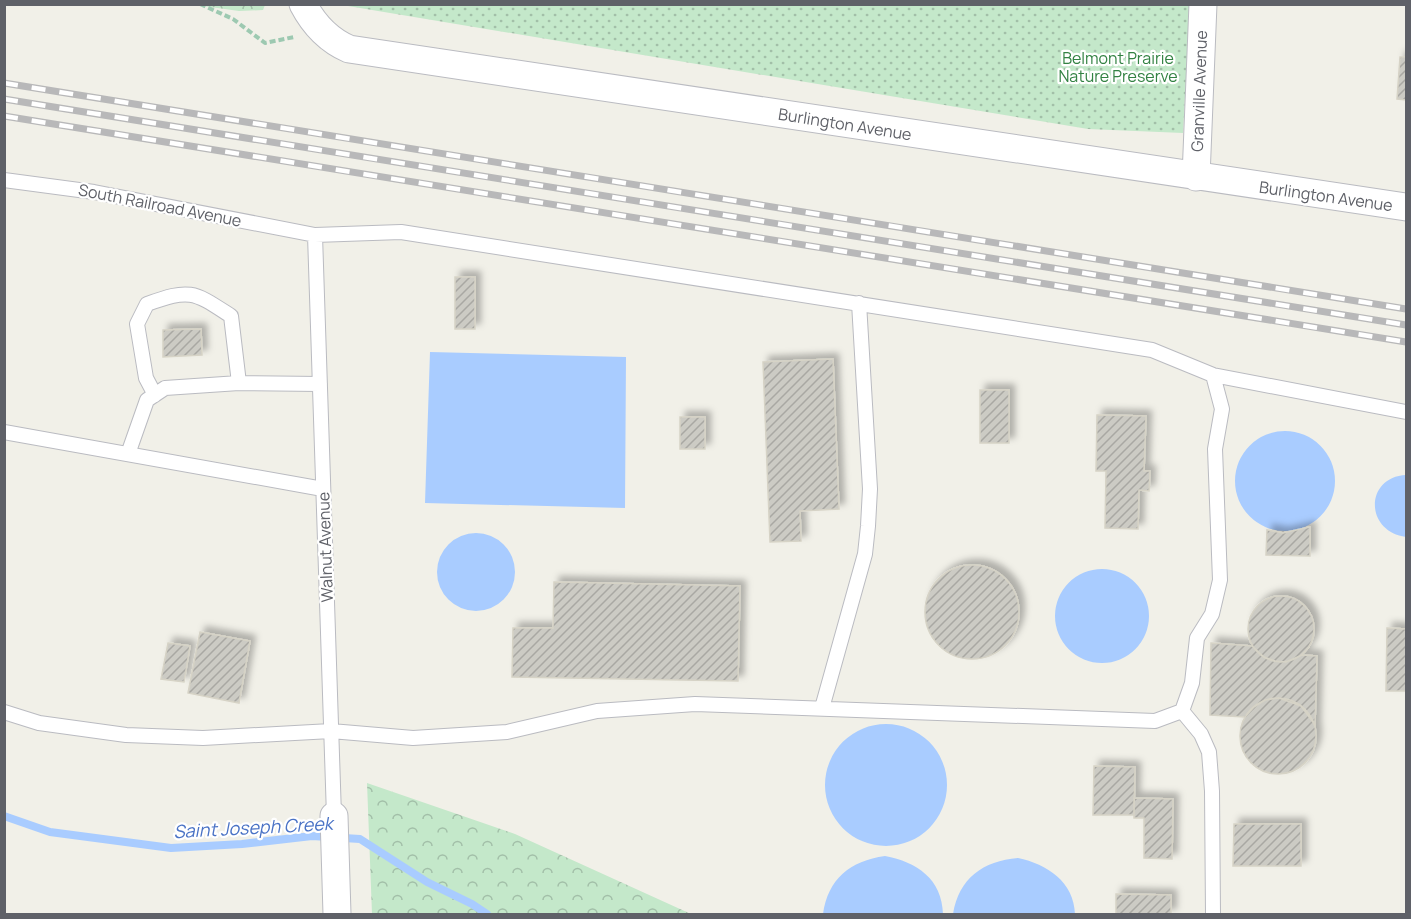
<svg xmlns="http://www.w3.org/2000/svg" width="1411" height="919" viewBox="0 0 1411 919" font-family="Manrope,sans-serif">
<defs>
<pattern id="forest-crowns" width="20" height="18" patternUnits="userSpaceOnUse" patternTransform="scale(1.5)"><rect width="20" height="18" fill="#c4e8ca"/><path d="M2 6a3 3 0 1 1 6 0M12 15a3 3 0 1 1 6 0" fill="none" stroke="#a2bfa8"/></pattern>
<pattern id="park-dots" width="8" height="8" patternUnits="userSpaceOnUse" patternTransform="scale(1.5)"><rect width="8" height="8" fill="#c4e8ca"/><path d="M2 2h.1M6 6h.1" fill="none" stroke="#a2bfa8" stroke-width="1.8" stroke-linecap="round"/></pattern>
<pattern id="building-hatch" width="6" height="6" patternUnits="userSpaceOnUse" patternTransform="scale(1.5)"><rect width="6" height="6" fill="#cccbc4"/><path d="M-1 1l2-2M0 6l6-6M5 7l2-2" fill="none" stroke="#a9a8a3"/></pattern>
<filter id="shadow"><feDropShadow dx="5.5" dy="-5.5" stdDeviation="3" flood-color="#0004"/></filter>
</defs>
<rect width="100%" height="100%" fill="#f1f0e8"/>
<path fill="url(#forest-crowns)" d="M196,5H265L263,10L239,11Z
M367,783L515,834L691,914H372Z"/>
<path fill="url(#park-dots)" d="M342,5H1190L1183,133L1088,129Z"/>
<path fill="#a9ccff" d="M430,352L626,357L625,508L425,503Z
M1235 481a50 50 0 1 1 100 0a50 50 0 1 1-100 0Z
M1406,475V537C1364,531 1365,477 1406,475Z
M437 572a39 39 0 1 1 78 0a39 39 0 1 1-78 0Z
M1055 616a47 47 0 1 1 94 0a47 47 0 1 1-94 0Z
M825 785a61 61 0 1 1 122 0a61 61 0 1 1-122 0Z
M885,856C917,862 942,879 943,914H823C828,879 850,861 885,856Z
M1018,858C1047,864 1074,882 1075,914H953C959,878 983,861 1018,858Z"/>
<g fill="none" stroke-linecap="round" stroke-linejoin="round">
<path stroke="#a9ccff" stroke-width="8" d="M4,816L50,832L171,848L242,844L312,836L360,839L427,882L472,904L487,914"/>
</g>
<path fill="url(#building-hatch)" stroke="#d6d3c6" stroke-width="1.5" filter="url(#shadow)" d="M1400,57H1406V100L1397,99Z
M455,277H475V329H455Z
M201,329L202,355L163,357V330Z
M833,359L839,509L800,511L801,541L770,542L763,362Z
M980,390H1009V443H980Z
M1097,415L1146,416L1144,471H1150L1149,491L1139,490L1138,529L1105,528L1106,471H1096Z
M680,417H705V449H680Z
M1310,527V556L1266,555L1267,530L1283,533Z
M925 612a47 47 0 1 1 94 0a47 47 0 1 1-94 0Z
M554,582L740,586L738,681L512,677L513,628H553Z
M1248 629a33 33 0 1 1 66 0a33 33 0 1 1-66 0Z
M1387,628L1406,629V691H1386Z
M200,632L250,641L239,703L188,693Z
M168,643L190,646L184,682L161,679Z
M1211,643L1252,646L1264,657L1275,661L1286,662L1302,655L1317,656L1315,725L1301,706L1279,698L1265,700L1254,707L1245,717L1210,715Z
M1240 736a38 38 0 1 1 76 0a38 38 0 1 1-76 0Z
M1094,766L1135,767L1134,815H1093Z
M1134,798L1173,799L1172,859L1144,858V818H1134Z
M1234,824H1301V866H1233Z
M1116,894L1171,895V914H1116Z"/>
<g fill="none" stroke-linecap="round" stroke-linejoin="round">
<defs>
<path id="lane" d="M4,180L94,192L315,235L401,232L1152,350L1213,375L1406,412
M315,235L334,816
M155,395L146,378L137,324L147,304C191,288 194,292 231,316L239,383
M4,432L323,489
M128,454L147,400L165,388L239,383L320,384
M822,708L865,554L868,526L870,489L859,303
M4,712L39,723L126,735L203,738L331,731L413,738L507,732L597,711L695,704L1155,721L1182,711
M1213,914L1212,791L1209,752L1201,734L1182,711L1192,683L1197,638L1212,614L1220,580L1215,449L1222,409L1213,375"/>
<path id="street" d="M303,4C314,25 328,40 349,49L1406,207
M1196,177L1203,4
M334,816L337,914"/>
</defs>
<use href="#lane" stroke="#babbc1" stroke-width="16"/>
<use href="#street" stroke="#babbc1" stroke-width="29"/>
<path stroke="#9dc9b1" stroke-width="4" stroke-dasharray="6 3" stroke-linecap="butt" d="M200,4L233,19L265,43L294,37"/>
<use href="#lane" stroke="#fff" stroke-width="14"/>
<use href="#street" stroke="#fff" stroke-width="27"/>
<defs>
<path id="rail" d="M4,83L1406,309
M4,99L1406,325
M4,116L1406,342"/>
</defs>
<use href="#rail" stroke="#b8b8b9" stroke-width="7"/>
<use href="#rail" stroke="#fff" stroke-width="4.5" stroke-dasharray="14" stroke-linecap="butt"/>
</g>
<g text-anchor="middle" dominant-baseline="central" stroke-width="4.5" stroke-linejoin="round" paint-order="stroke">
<g font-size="16" fill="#338243" stroke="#fff">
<text x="1118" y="58">Belmont Prairie<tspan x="1118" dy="18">Nature Preserve</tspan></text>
</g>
<g font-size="16" fill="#5f6168" stroke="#fff">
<text transform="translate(1199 91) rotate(-88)">Granville Avenue</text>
<text transform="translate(845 124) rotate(9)">Burlington Avenue</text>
<text transform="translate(1326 196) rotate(8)">Burlington Avenue</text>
<text transform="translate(160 205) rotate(11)">South Railroad Avenue</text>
<text transform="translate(325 547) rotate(-92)">Walnut Avenue</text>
</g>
<g font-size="18" font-style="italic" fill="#4972c5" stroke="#fff">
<text transform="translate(253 827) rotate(-3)">Saint Joseph Creek</text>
</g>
</g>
<rect width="1411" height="919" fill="none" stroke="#5f6168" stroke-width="12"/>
</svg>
